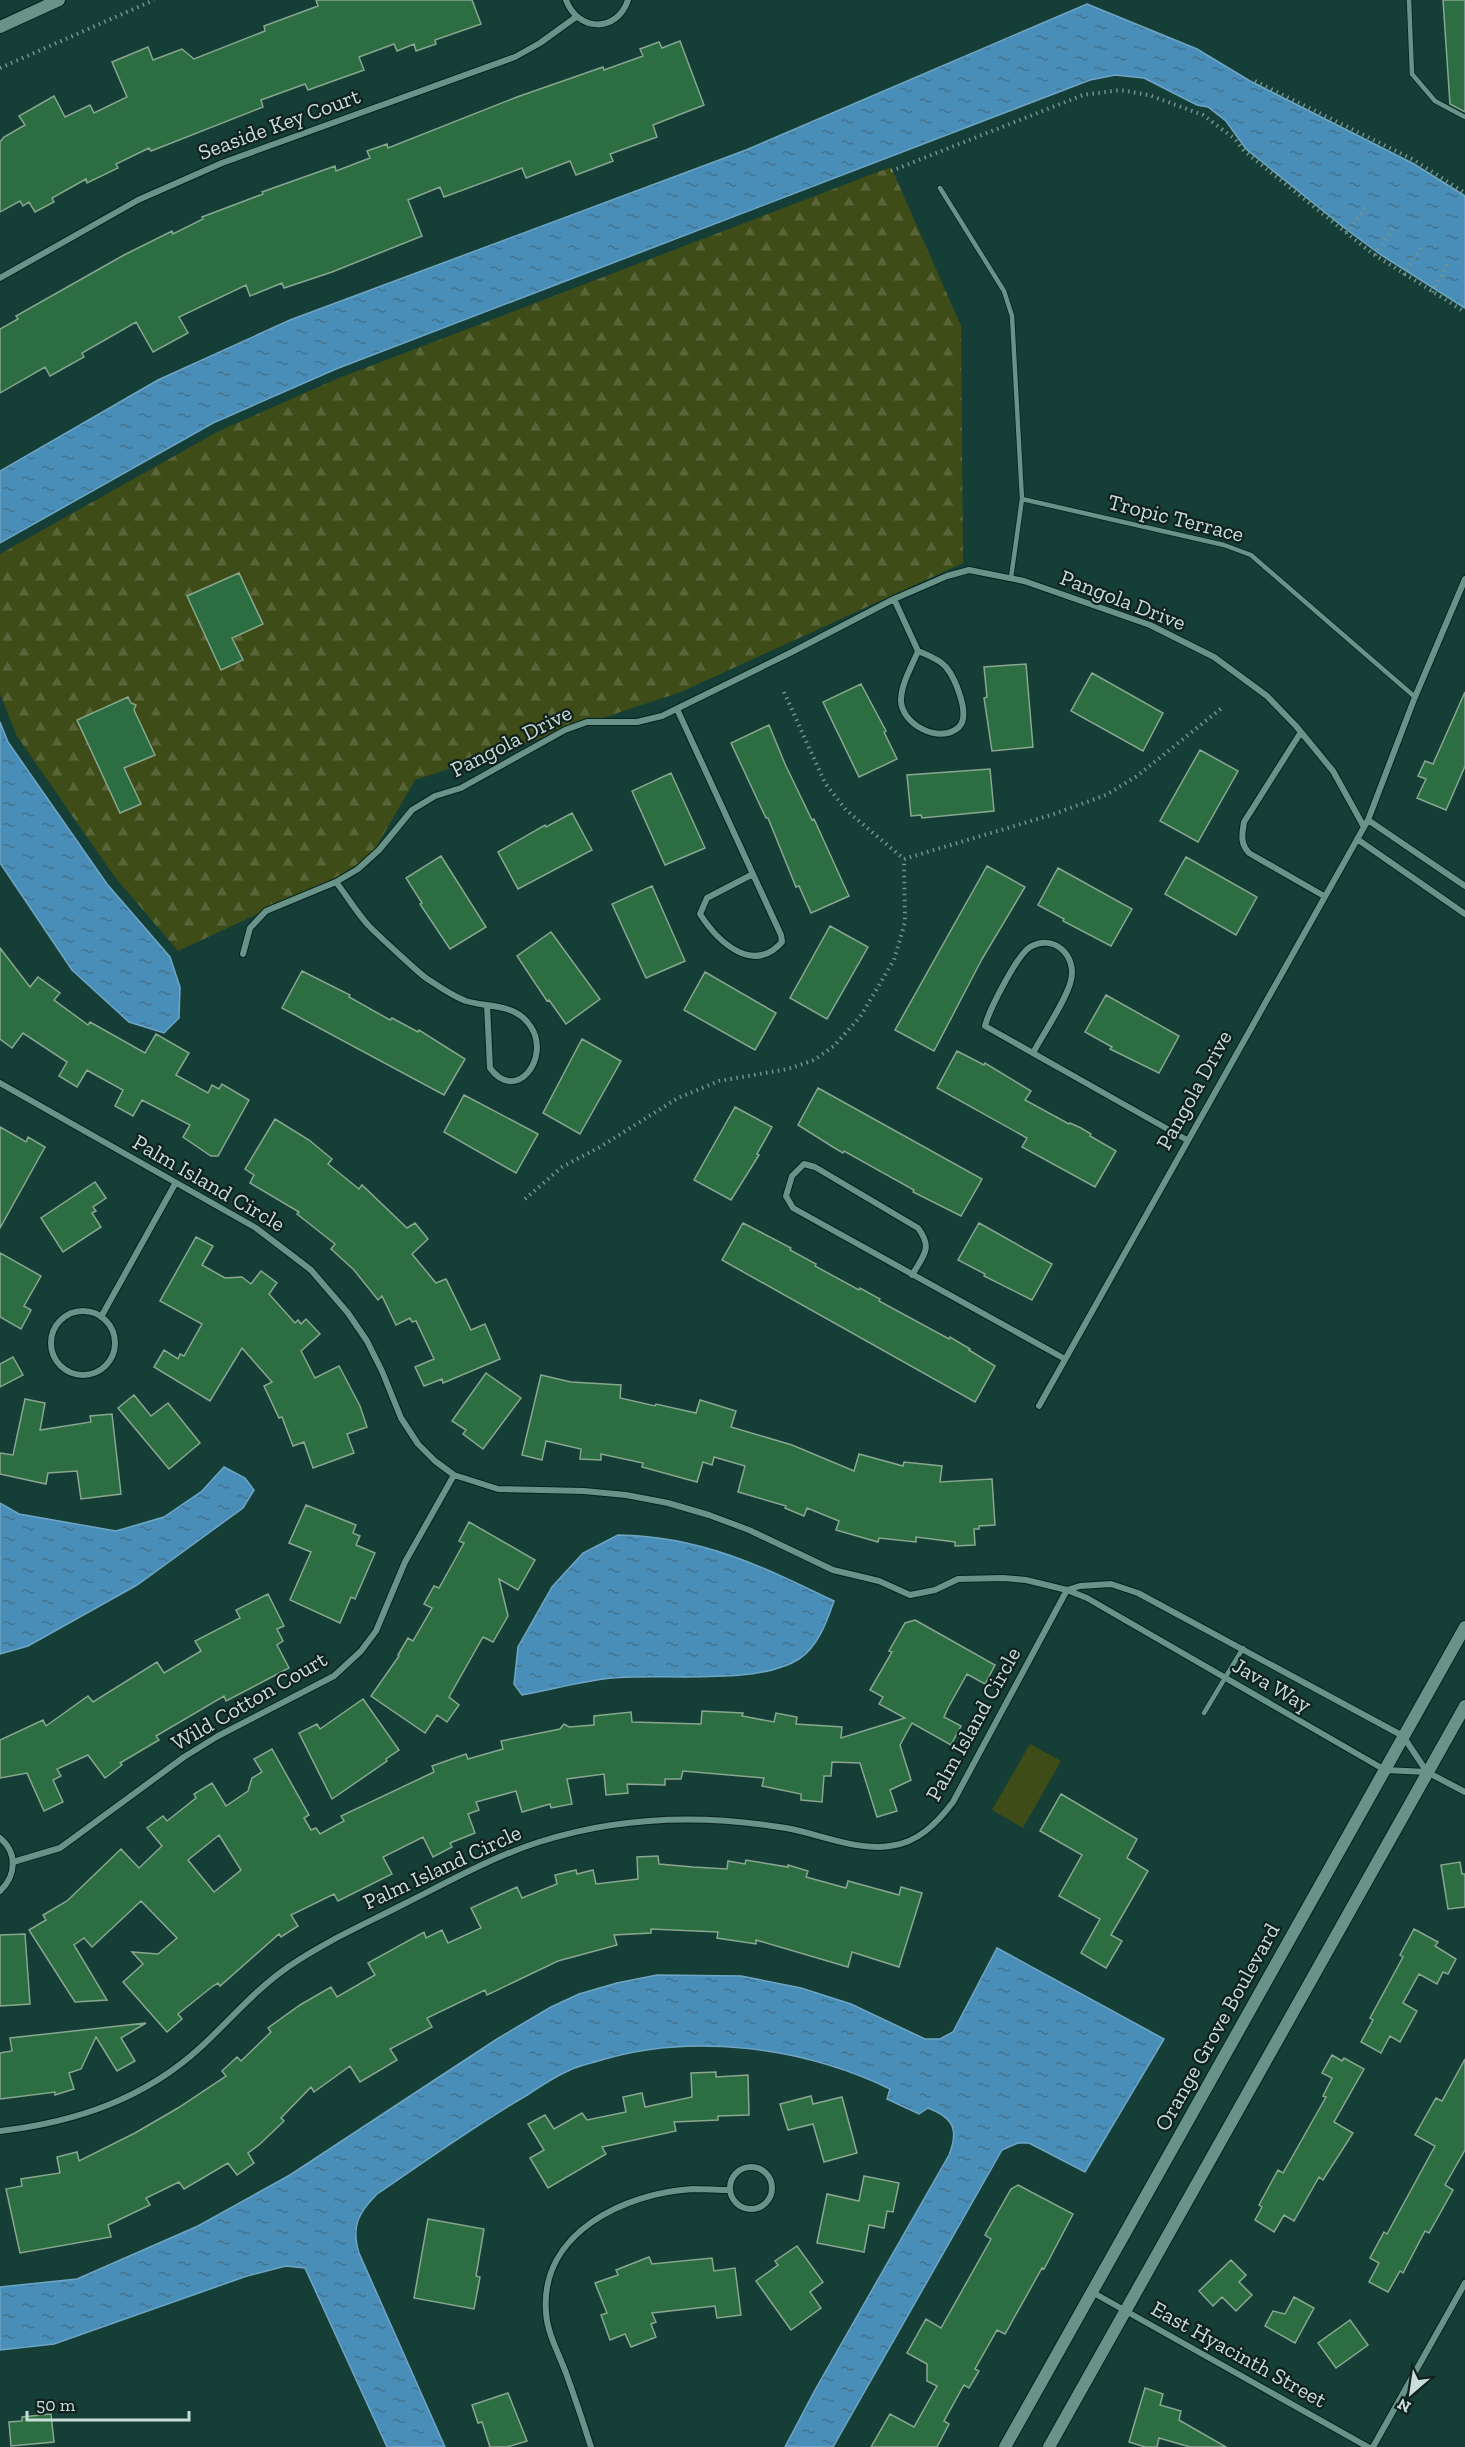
<svg xmlns="http://www.w3.org/2000/svg" width="1465" height="2447" viewBox="0 0 1465 2447" font-family="'Zilla Slab',serif">
<defs>
<pattern id="forest-firs" width="22" height="20" patternUnits="userSpaceOnUse" patternTransform="scale(1.5)"><rect width="22" height="20" fill="#3e4c17"/><path d="M5 1l3.5 6h-7zM16 11l3.5 6h-7z" fill="#596538"/></pattern>
<pattern id="water-ripples" width="26" height="14" patternUnits="userSpaceOnUse" patternTransform="scale(1.5)"><rect width="26" height="14" fill="#488eb9"/><path d="M2 4q2-2 4 0t4 0M15 11q2-2 4 0t4 0" fill="none" stroke="#44748f"/></pattern>
</defs>
<rect width="100%" height="100%" fill="#153e37"/>
<path fill="url(#forest-firs)" d="M891,167L961,326L963,563L681,692L415,780L367,863L178,951L114,876L17,736L0,694V554L217,432L339,378Z"/>
<path fill="#3e4c17" d="M1030,1744L1061,1761L1023,1828L992,1810Z"/>
<path fill="url(#water-ripples)" stroke="#6fa6c3" stroke-width="1.5" d="M1087,4L1197,49L1250,81L1414,164L1465,196V308L1381,255L1342,226L1246,149L1226,121L1208,107L1197,105L1144,78L1115,75L1090,80L336,369L213,423L0,543V471L158,380L290,320L746,150Z
M0,722L8,742L107,884L170,957L180,987L179,1018L164,1033L129,1022L72,970L0,863Z
M224,1467L245,1478L254,1490L243,1508L137,1585L28,1646L0,1654V1503L19,1514L116,1531L164,1517L202,1491Z
M618,1535C700,1536 762,1566 834,1601C827,1621 818,1647 799,1659C757,1686 663,1673 612,1678C582,1681 551,1690 522,1695L514,1684L518,1647L552,1587L583,1553Z
M997,1948L1164,2039L1085,2172L1029,2143H1018L1002,2150L833,2447H785L815,2390L949,2155C959,2130 954,2118 928,2108L919,2114L887,2099L890,2089C803,2047 691,2032 598,2061C588,2064 577,2066 568,2071C554,2077 541,2086 529,2094C477,2124 427,2160 377,2194C358,2213 351,2227 359,2253L445,2447H387L305,2268L286,2266L247,2276L54,2344L0,2350V2287L77,2279L198,2226L290,2175L497,2039L551,2007L579,1994L617,1983L657,1975L741,1976L801,1988L851,2004L925,2039H940L953,2032Z"/>
<path fill="#2c6d41" stroke="#89a790" stroke-width="1.5" fill-rule="evenodd" d="M316,0H472L481,24L435,40L436,44L416,51L414,44L397,51L394,44L359,57L364,70L308,90L305,84L261,100L263,107L151,151L149,148L116,164L118,168L87,183L86,179L52,198L54,202L35,212L29,202L23,206L20,201L0,212V142L4,137L25,125L19,116L54,96L65,117L90,105L94,113L127,97L112,62L148,47L153,60L182,49L194,59L265,31L264,26L318,6Z
M1443,0H1465V112L1450,104Z
M680,41L704,105L653,125L657,137L610,154L613,161L576,175L570,161L526,178L522,168L444,197L440,187L408,200L422,236L332,272L284,288L282,283L250,296L246,285L179,317L188,333L153,352L136,322L82,353L84,357L50,376L45,367L0,393V329L18,319L16,316L124,255L172,231L173,234L203,219L202,217L263,194L262,192L335,166L336,171L370,158L367,151L387,144L388,148L517,97L603,67L604,70L643,56L640,49L659,42L662,48Z
M239,573L263,624L232,638L243,660L221,670L187,596Z
M1026,664L1033,747L992,751L984,698L987,697L984,667Z
M1092,673L1163,713L1143,751L1071,711Z
M861,684L886,731L884,732L897,759L859,777L823,702Z
M1465,692V766L1446,810L1417,798L1426,779L1418,776L1425,761L1433,764Z
M128,697L131,703L136,705L134,710L155,755L124,768L141,804L120,813L77,720Z
M769,725L785,764L812,820L814,819L849,896L811,913L799,886L796,887L768,818H766L731,743Z
M1200,750L1238,771L1198,842L1160,821Z
M990,769L994,811L922,818L921,815L911,816L907,775Z
M671,773L705,848L665,865L632,791Z
M572,813L592,850L518,889L498,852L545,825L546,827Z
M441,856L486,927L450,949L420,904L422,903L406,878Z
M1186,857L1257,897L1236,935L1165,894Z
M987,866L1025,887L982,959L934,1051L895,1030Z
M1058,868L1132,909L1111,946L1063,921L1064,919L1038,905Z
M652,886L685,961L646,978L612,904Z
M830,926L868,947L827,1019L790,998Z
M551,932L600,999L566,1024L549,1000L547,1001L517,956Z
M0,948L30,987L38,977L60,993L54,1000L88,1025L90,1022L145,1053L156,1034L189,1053L176,1075L208,1093L212,1085L219,1089L222,1084L249,1100L218,1156H211L183,1137L190,1125L142,1100L133,1116L115,1106L123,1090L92,1073L87,1070L77,1087L59,1076L67,1062L23,1033L12,1048L0,1039Z
M302,971L350,995L349,997L390,1020L392,1018L418,1032L419,1030L465,1059L444,1095L282,1008Z
M705,972L776,1013L755,1050L684,1010Z
M1106,995L1179,1036L1159,1073L1110,1049L1112,1047L1085,1032Z
M582,1039L621,1061L580,1134L543,1113Z
M957,1051L984,1065L985,1063L1031,1091L1025,1100L1069,1124L1070,1123L1081,1128L1091,1134L1090,1136L1116,1151L1095,1187L1022,1147L1027,1138L937,1088Z
M818,1088L982,1179L961,1216L913,1192L914,1190L844,1151L843,1153L833,1147L798,1125Z
M464,1095L538,1134L516,1173L444,1132Z
M735,1107L772,1127L757,1154L759,1155L731,1200L694,1180Z
M275,1119L309,1140L332,1159L328,1164L359,1189L362,1185L407,1228L415,1223L428,1239L412,1254L436,1283L446,1279L471,1330L485,1324L500,1359L443,1383L442,1379L424,1386L415,1367L434,1359L416,1321L412,1322L410,1318L396,1325L382,1296L378,1300L354,1270L331,1249L335,1244L297,1214L299,1212L250,1183L254,1175L245,1169Z
M0,1127L26,1142L28,1137L45,1147L0,1228Z
M95,1182L106,1198L93,1207L96,1211L92,1213L101,1227L63,1252L41,1218Z
M743,1223L791,1248L790,1250L816,1264L815,1266L859,1290L860,1288L880,1299L879,1301L949,1339L950,1337L970,1349L969,1350L995,1366L975,1402L722,1260Z
M979,1223L1052,1264L1032,1300L984,1276L985,1274L958,1260Z
M196,1237L213,1246L202,1265L225,1278L242,1277L251,1284L261,1271L277,1283L269,1294L295,1323L298,1320L301,1324L306,1319L320,1334L301,1351L315,1378L339,1366L360,1406L367,1427L347,1434L354,1453L313,1468L304,1442L293,1446L282,1417L279,1418L264,1386L272,1382L242,1348L210,1401L154,1367L164,1350L178,1359L180,1354L184,1356L202,1324L160,1301Z
M0,1253L41,1276L24,1306L31,1310L21,1329L0,1317Z
M13,1357L23,1375L0,1387V1364Z
M486,1373L521,1398L483,1449L463,1434L466,1430L452,1421Z
M541,1375L571,1382L621,1385L620,1398L655,1406L656,1404L696,1413L700,1400L736,1411L731,1427L792,1445L854,1471L859,1454L903,1466L904,1462L942,1466L940,1482L992,1479L995,1525L979,1526V1529H974L975,1545L955,1546V1542L916,1537V1542L879,1538L878,1542L836,1530L839,1521L807,1508L804,1516L785,1508L786,1506L738,1492L745,1466L714,1457L712,1465L703,1462L697,1482L642,1467L643,1463L601,1454V1460L580,1459L581,1449L546,1441L542,1460L522,1455Z
M134,1395L151,1416L168,1403L200,1443L169,1469L118,1408Z
M25,1399L45,1403L40,1430L91,1422L90,1416L112,1414L121,1494L81,1499L77,1471L48,1473L46,1484L0,1474V1453L13,1455Z
M306,1505L356,1525L353,1533L360,1536L356,1545L375,1553L355,1599L351,1597L340,1623L290,1600L311,1552L289,1543Z
M469,1522L535,1560L518,1590L499,1579L508,1616L493,1642L483,1637L449,1697L459,1705L447,1722L437,1715L425,1733L371,1696L399,1656L398,1655L408,1638L413,1641L432,1608L424,1604L434,1586L439,1588L464,1543L459,1541Z
M268,1594L284,1626L277,1629L283,1641L277,1645L289,1668L226,1701L224,1696L156,1736L159,1740L120,1763L122,1765L105,1778L88,1755L57,1769L61,1776L53,1780L63,1802L44,1811L27,1773L0,1778V1740L43,1720L46,1726L88,1696L93,1702L157,1662L164,1673L201,1651L195,1641L240,1618L236,1610Z
M915,1620L995,1665L985,1684L967,1674L948,1708L944,1717L961,1726L951,1745L912,1723L900,1745L911,1780L890,1790L897,1811L877,1817L860,1763L832,1762L831,1776H824L822,1802L801,1800V1794L762,1786L764,1778L683,1771L681,1779H665V1785L627,1784L628,1793L606,1795L604,1774L567,1779L572,1804L551,1808L550,1804L522,1812L516,1791L476,1802L479,1810L468,1814L475,1833L450,1843L452,1847L433,1857L423,1837L383,1857L392,1874L338,1901L334,1894L291,1915L298,1926L281,1937L279,1934L220,1986L218,1983L213,1986L178,2014L182,2019L167,2032L123,1982L143,1964L132,1952L158,1954L177,1938L141,1901L92,1947L84,1938L74,1945L107,2000L75,2002L29,1930L46,1920L43,1915L67,1901L121,1849L139,1868L162,1846L147,1828L163,1816L167,1821L196,1798L194,1794L212,1783L226,1806L248,1791L252,1778L262,1772L254,1759L272,1749L309,1815L304,1818L311,1830L316,1828L320,1834L344,1821L341,1816L434,1772L432,1766L466,1754L468,1759L503,1749L501,1741L560,1729L564,1724L569,1727L594,1725V1716L631,1712L632,1722L701,1724L702,1711L743,1713L742,1716L774,1722L776,1713L797,1717L796,1724L842,1727L841,1738L905,1718L879,1704L883,1697L870,1690L892,1652L889,1651L905,1623ZM219,1835L241,1870L214,1892L188,1860Z
M363,1699L399,1750L386,1759L387,1761L332,1799L299,1733L317,1724L320,1729Z
M1061,1794L1137,1839L1127,1858L1148,1871L1111,1935L1122,1941L1106,1968L1081,1953L1100,1919L1059,1896L1082,1855L1040,1831Z
M658,1856L659,1864L693,1867L727,1869L728,1861L745,1864L746,1860L788,1867V1865L808,1871L806,1877L846,1888L848,1881L899,1895L901,1887L922,1893L899,1967L852,1952L848,1967L756,1940V1944L717,1938L718,1932L651,1929V1933L614,1935L617,1945L558,1961L487,1995L485,1990L427,2018L432,2027L390,2049L397,2060L360,2082L350,2066L314,2092L311,2087L281,2118L284,2121L260,2144L248,2153L254,2163L237,2175L228,2163L184,2189L179,2182L146,2198L150,2205L108,2225L111,2237L20,2253L6,2189L22,2186L21,2179L60,2173L57,2157L77,2152L79,2161L135,2133L178,2108L226,2076L222,2071L237,2057L241,2061L271,2032L268,2028L300,2005L331,1987L337,1997L375,1975L368,1963L424,1932L426,1938L442,1930L448,1943L481,1928L471,1908L517,1887L522,1898L557,1884L555,1875L576,1870L577,1874L593,1870L596,1884L638,1879L637,1857Z
M1460,1862L1462,1874H1465V1907L1448,1909L1441,1865Z
M1414,1929L1438,1942L1435,1946L1456,1959L1448,1974L1443,1972L1437,1984L1419,1974L1403,2003L1417,2011L1400,2042L1390,2036L1381,2053L1361,2042L1373,2020L1370,2018L1403,1957L1400,1955Z
M25,1934L30,2004L0,2006V1935Z
M146,2023L121,2038L135,2061L117,2071L96,2037L81,2069L69,2073L74,2089L55,2095V2092L0,2099V2053L12,2051L10,2038Z
M1332,2055L1342,2061L1344,2058L1364,2069L1334,2122L1353,2133L1323,2180L1319,2177L1294,2221L1284,2215L1274,2232L1255,2220L1262,2207L1259,2205L1278,2170L1283,2173L1326,2097L1323,2096L1332,2078L1322,2073Z
M1465,2059V2150L1445,2185L1453,2190L1429,2233L1425,2231L1403,2273L1400,2271L1388,2292L1369,2282L1379,2263L1370,2258L1384,2232L1387,2234L1435,2146L1415,2135L1436,2098L1442,2101Z
M716,2072V2077L748,2075L749,2115L718,2116V2120L674,2122L676,2131L602,2147L606,2154L548,2188L530,2158L544,2150L528,2124L545,2115L554,2129L582,2113L587,2120L626,2112L623,2097L642,2093L645,2107L692,2097L691,2073Z
M811,2096L813,2104L842,2097L857,2153L824,2162L813,2124L788,2130L780,2104Z
M864,2176L899,2183L893,2212L887,2211L884,2228L869,2225L864,2252L817,2243L827,2194L859,2201Z
M1018,2185L1073,2214L1044,2269L1042,2268L1005,2334L997,2330L975,2369L979,2371L969,2388L964,2385L944,2421L949,2424L937,2447H871L890,2414L914,2427L937,2386L927,2381V2364L907,2353L926,2319L941,2328L991,2239L985,2235L1011,2189Z
M428,2219L484,2229L476,2276L480,2277L474,2309L414,2298Z
M797,2246L823,2282L810,2292L821,2308L791,2330L756,2281L778,2265L775,2261Z
M649,2257L652,2264L712,2258L714,2271L735,2268L741,2315L717,2318L715,2306L652,2313L656,2322L651,2324L656,2337L631,2347L625,2334L610,2340L601,2315L607,2313L595,2283L618,2275L616,2270Z
M1231,2260L1246,2275L1239,2282L1252,2295L1236,2311L1222,2297L1213,2306L1199,2291Z
M1294,2297L1314,2308L1295,2343L1265,2326L1273,2311L1285,2314Z
M1350,2320L1368,2345L1336,2368L1318,2343Z
M1145,2388L1163,2394L1160,2405L1181,2411L1179,2420L1226,2447H1190L1159,2438L1157,2447H1145L1129,2442Z
M508,2393L527,2441L507,2447H490L482,2422L478,2423L472,2405Z
M51,2414L54,2442L11,2446L9,2422L22,2421V2417Z"/>
<g fill="none" stroke-linecap="round" stroke-linejoin="round">
<defs>
<path id="lane" d="M1409,0L1412,74L1435,101L1465,117
M940,188L1004,291L1012,316L1022,499L1011,578
M1022,499L1224,545L1251,555L1415,697
M1204,1713L1243,1648"/>
<path id="street" d="M566,0C578,32 617,33 628,0
M0,278L138,200L222,163L515,57L540,43L576,17
M894,599L918,651C927,655 939,659 946,667C955,678 971,715 959,727C940,745 900,724 901,699C902,682 912,666 918,651
M677,709L781,935L782,942C753,975 718,942 700,914L707,898L753,874
M1301,732L1244,822C1242,835 1240,843 1249,853L1324,896
M1368,820L1465,886
M1357,839L1465,914
M336,882C347,896 357,913 369,926C380,937 391,947 402,957C410,964 418,972 426,978C438,986 452,996 466,1001C489,1008 516,1003 531,1027C551,1058 516,1104 490,1068L487,1005
M243,954L250,928L266,911L336,882L358,869L379,850L412,810L435,796L461,788L565,730L587,722H637L662,716L790,653L894,599L947,576L969,570L1024,581L1150,625L1214,657L1267,696L1296,726L1333,771L1364,827
M1033,1053C1042,1036 1068,997 1071,980C1077,956 1054,933 1030,947C1017,955 989,1010 985,1026C1052,1064 1120,1102 1187,1140
M0,1083L256,1228L311,1270L348,1313L367,1341L382,1371L401,1418L418,1444L435,1461L454,1475L498,1489L584,1491L626,1495L668,1503L709,1515L749,1530L833,1570L879,1581L910,1595L935,1590L958,1579L1003,1578L1026,1580L1067,1590L1087,1598L1385,1770L1427,1772L1465,1792
M912,1275C924,1255 933,1248 918,1228L815,1167L804,1164L792,1176L786,1196L793,1208L1065,1359
M51 1343a32 32 0 1 1 64 0a32 32 0 1 1-64 0Z
M101,1317L175,1184
M1039,1406L1368,820L1415,697L1465,579
M0,1838C18,1853 16,1876 0,1891
M13,1862L60,1848L184,1757L218,1736L334,1676L361,1651L376,1631L405,1562L454,1475
M0,2131C76,2122 145,2099 202,2046C231,2019 255,1990 288,1967C324,1942 365,1924 404,1904C448,1882 492,1857 539,1842C620,1816 703,1814 786,1828C820,1834 856,1851 890,1846C918,1843 937,1823 953,1802L1067,1590L1080,1586L1111,1584L1138,1593L1403,1736L1427,1772
M730 2188a21 21 0 1 1 42 0a21 21 0 1 1-42 0Z
M1092,2292L1368,2447
M591,2447C583,2422 575,2398 566,2373C559,2354 547,2333 546,2312C540,2233 624,2193 693,2189C705,2189 718,2190 730,2190
M1373,2447L1465,2283"/>
<path id="secondary" d="M0,27L59,0
M1005,2447L1465,1627
M1049,2447L1465,1706"/>
</defs>
<use href="#lane" stroke="#04231e" stroke-width="6"/>
<use href="#street" stroke="#04231e" stroke-width="8"/>
<use href="#secondary" stroke="#04231e" stroke-width="14"/>
<path stroke="#75938d" stroke-width="4" stroke-dasharray="1.5 4.5" stroke-linecap="butt" d="M0,68L154,0
M1255,81L1414,160L1465,193
M891,171L1083,95L1120,90L1149,95L1203,115L1235,139L1244,151L1373,254L1465,312
M1346,233L1366,207
M1375,255L1393,228
M1404,275L1421,246
M1432,292L1448,263
M784,692L825,783L846,810L904,859L1051,815L1106,795L1137,776L1223,707
M525,1199L562,1167L600,1147L678,1098L719,1081L788,1069L814,1060L834,1046L860,1017L894,960L905,922L904,859"/>
<use href="#lane" stroke="#699289" stroke-width="4.5"/>
<use href="#street" stroke="#699289" stroke-width="6"/>
<use href="#secondary" stroke="#699289" stroke-width="12"/>
</g>
<g text-anchor="middle" dominant-baseline="central" stroke-width="4.5" stroke-linejoin="round" paint-order="stroke">
<g font-size="22" fill="#c9ded9" stroke="#10211e">
<text transform="translate(279 124) rotate(-20)">Seaside Key Court</text>
<text transform="translate(1176 518) rotate(14)">Tropic Terrace</text>
<text transform="translate(1123 600) rotate(21)">Pangola Drive</text>
<text transform="translate(511 741) rotate(-27)">Pangola Drive</text>
<text transform="translate(1194 1090) rotate(-61)">Pangola Drive</text>
<text transform="translate(209 1183) rotate(30)">Palm Island Circle</text>
<text transform="translate(1272 1685) rotate(30)">Java Way</text>
<text transform="translate(249 1701) rotate(-30)">Wild Cotton Court</text>
<text transform="translate(973 1724) rotate(-61)">Palm Island Circle</text>
<text transform="translate(442 1867) rotate(-25)">Palm Island Circle</text>
<text transform="translate(1217 2027) rotate(-61)">Orange Grove Boulevard</text>
<text transform="translate(1239 2354) rotate(29)">East Hyacinth Street</text>
</g>
</g>
<g transform="translate(1411 2393) rotate(209)" stroke="#10211e" stroke-width="4.5" paint-order="stroke">
<path d="M0-4.5L10 22L0 15L-10 22Z" fill="#c9ded9"/>
<text y="-9" font-size="16" font-weight="bold" text-anchor="middle" fill="#c9ded9">N</text>
</g>
<path d="M27 2411v9h162v-9" fill="none" stroke="#c9ded9" stroke-width="3"/>
<text x="36" y="2411" font-size="18" fill="#c9ded9" stroke="#10211e" stroke-width="4.5" paint-order="stroke">50 m</text>
</svg>
